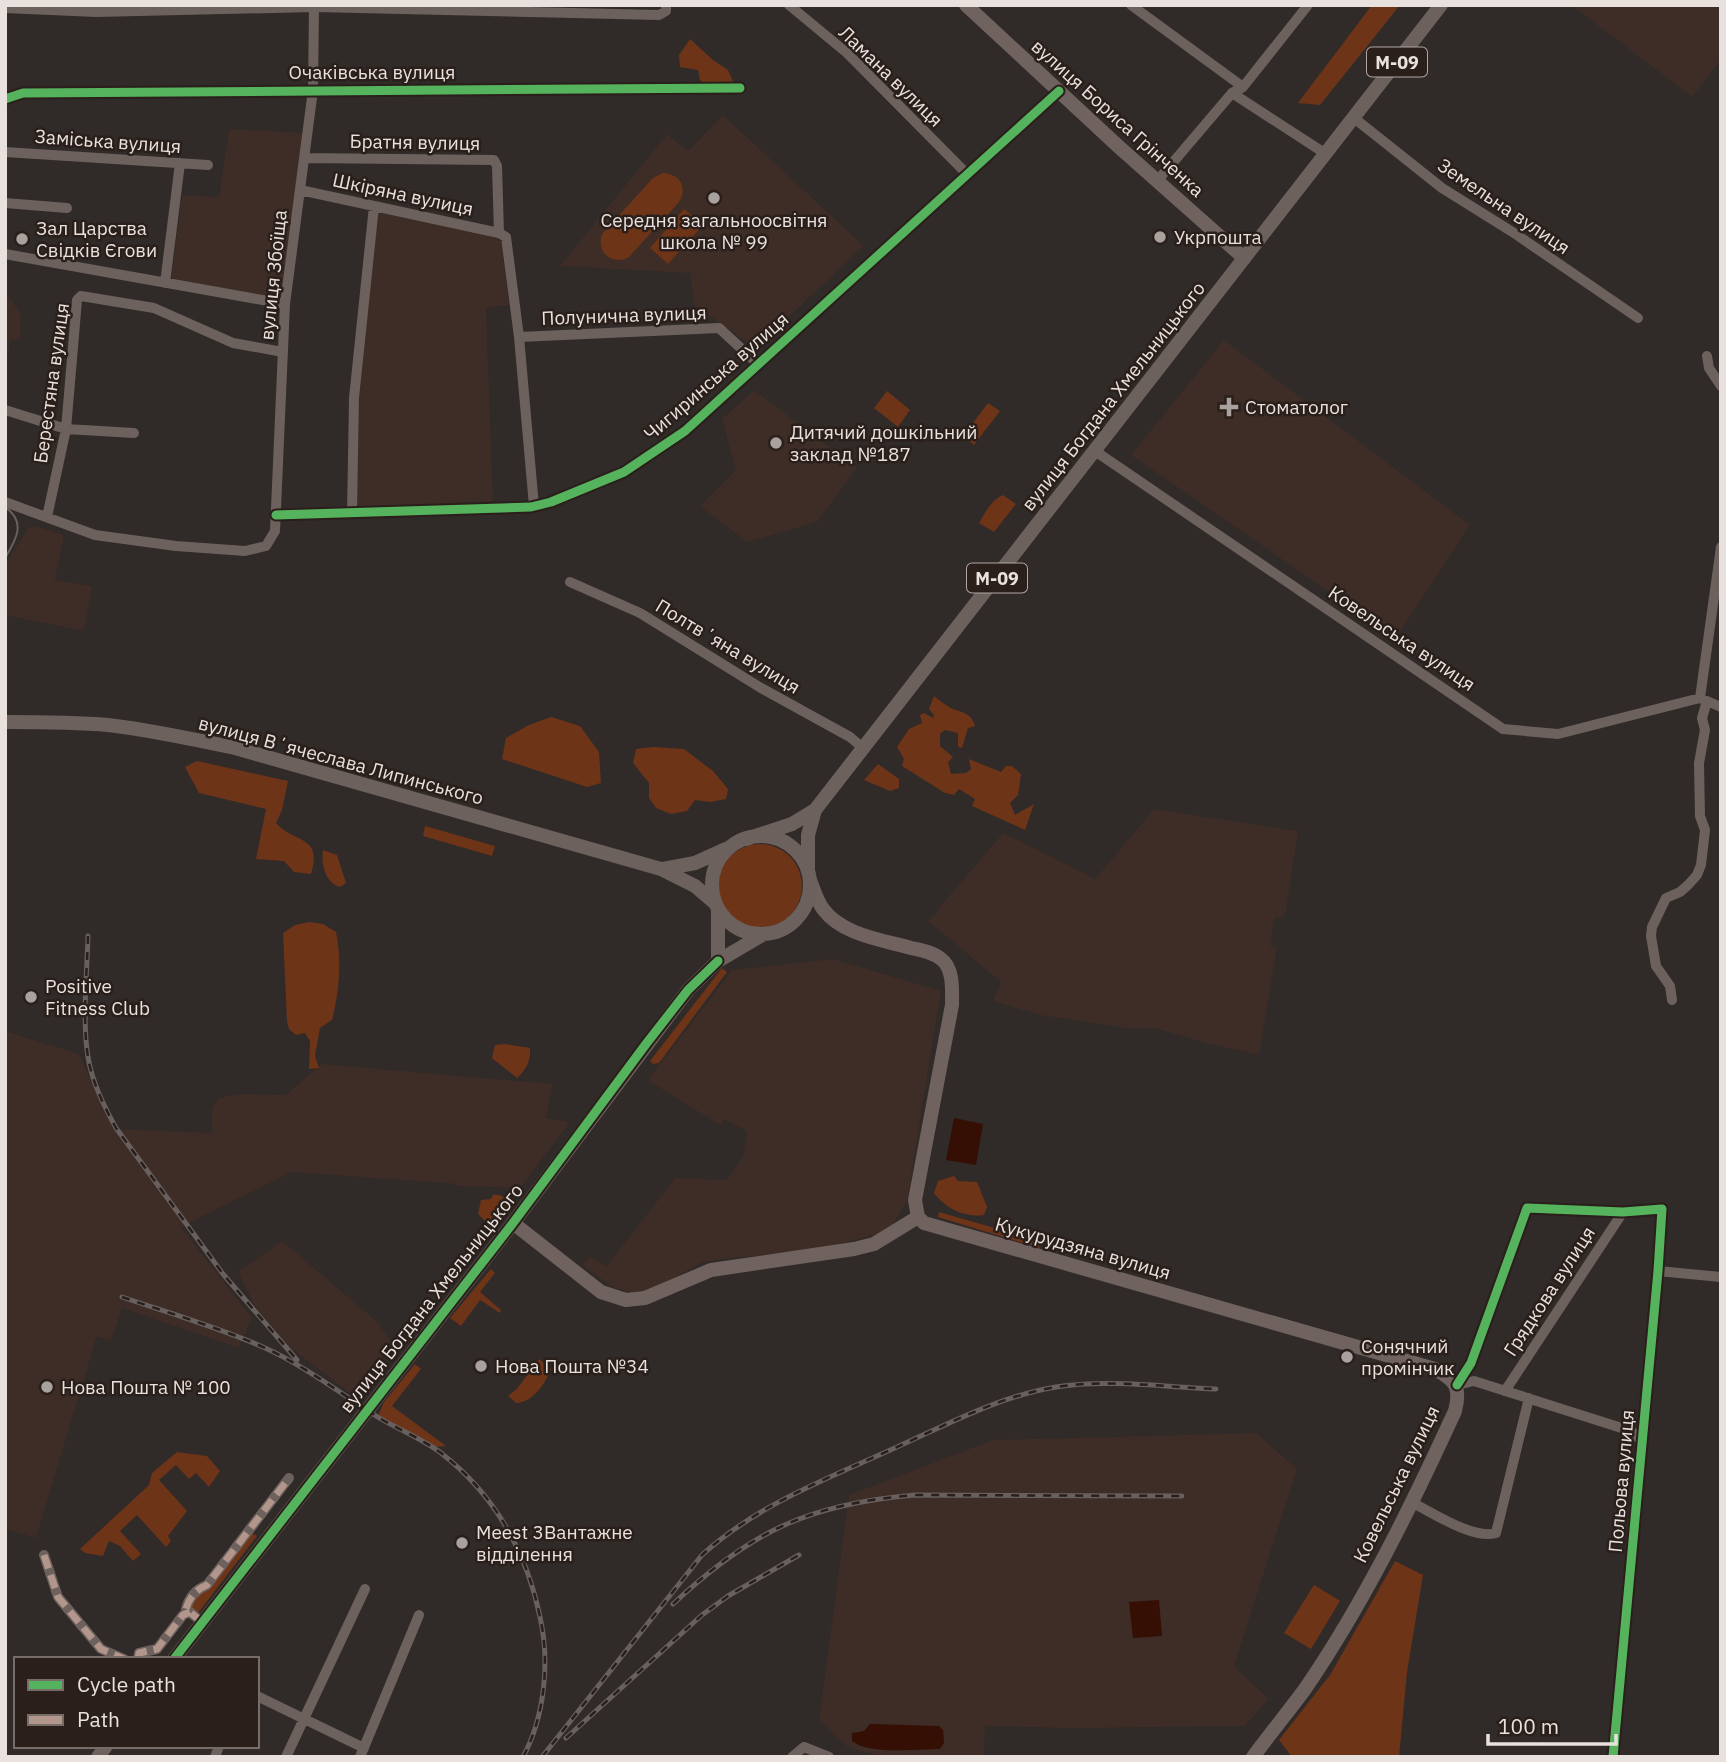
<svg xmlns="http://www.w3.org/2000/svg" width="1726" height="1762" viewBox="0 0 1726 1762" font-family="'IBM Plex Sans',sans-serif">
<rect width="100%" height="100%" fill="#302a28"/>
<path fill="#3d2d26" d="M1571,5H1721V60L1692,97Z
M723,115L864,246L755,348L694,305L690,273L560,266L667,134L688,151Z
M229,129L303,133L281,302L171,282L182,195L219,197Z
M378,211L501,237L509,305L486,308L493,501L357,508L360,378Z
M5,290L21,315L20,339L10,341L8,356H5Z
M1224,340L1470,525L1396,638L1131,455Z
M754,390L857,468L817,522L747,542L700,506L736,470L722,419Z
M35,526L64,535L55,580L92,586L84,631L5,615V564L29,527Z
M1154,809L1298,831L1286,911L1282,919L1276,917L1273,923L1271,947L1277,948L1259,1055L1206,1043L1155,1028H1126L1040,1015L993,1001L1001,982L928,921L934,914L936,916L938,909L1003,833L1095,879Z
M833,959L941,991L907,1201L889,1231L819,1249L715,1260L701,1263L651,1291L631,1292L614,1288L582,1265L590,1256L606,1267L675,1178L726,1180L743,1157L747,1131L724,1119L720,1125L649,1081L650,1077L732,970Z
M5,1031L79,1054L113,1129L212,1133V1108L219,1098L239,1094L286,1095L321,1064L553,1084L546,1118L570,1122L520,1188L457,1186V1184L292,1172L181,1227L252,1318L239,1348L122,1308L111,1341L97,1336L36,1538L5,1529Z
M282,1241L378,1322L392,1344L354,1396L288,1346L255,1306L238,1272Z
M1256,1433L1297,1469L1234,1666L1269,1699L1245,1726L1074,1728L985,1726L984,1756H882L849,1748L819,1721L849,1495L993,1440Z"/>
<path fill="#6e3418" d="M1372,5H1400L1320,105L1298,103Z
M690,39L713,60L728,70L734,84H704L700,80L698,70L680,67L679,55Z
M663,173C680,174 688,187 679,202L628,258C611,265 596,252 602,234L653,178Z
M684,209L703,225L668,264L650,248Z
M887,391L910,410L898,427L874,408Z
M988,403L1000,411L974,445L963,436Z
M1003,495L1016,504L994,532L979,523C985,513 991,500 1003,495Z
M934,696C939,700 944,704 949,707C960,713 971,711 975,726L968,728L962,748L958,747V733L945,730L940,734V746L953,757L948,762L951,774L966,773L971,769L969,759L1001,772L1006,766H1012L1021,774L1018,795L1010,803L1015,815L1034,804L1025,830L972,806L975,799L959,789L954,795L945,793L902,766L904,759L897,747L909,729L922,723L920,715L924,713L933,718L934,715L929,709Z
M551,717L580,726L599,752L601,783L587,787L502,759L506,738L529,725Z
M653,747L684,749L713,771L728,789L726,799L710,802L695,800L687,811L671,814L656,808L649,798V783L633,763L636,749Z
M197,761L288,781L282,810L276,823C295,844 323,835 311,874L294,872L284,861L256,859L266,809L199,793L185,767Z
M878,764L899,779V788L890,791L864,780Z
M425,826L495,846L492,856L423,836Z
M718 886a42 42 0 1 1 84 0a42 42 0 1 1-84 0Z
M323,850L337,855L346,883L340,887C325,883 321,864 323,850Z
M309,922L323,924L336,932C342,959 339,994 332,1020L320,1028L315,1056L319,1068L309,1069L310,1041L305,1033L296,1035L289,1029L287,1021L283,933L295,925Z
M722,968L727,972L659,1063L653,1064L650,1061Z
M505,1044L530,1048C531,1061 526,1070 517,1078L492,1058L495,1045Z
M954,1176L958,1181L977,1182L987,1207L984,1215C965,1218 945,1208 934,1193L938,1181Z
M493,1195C501,1194 510,1199 513,1207L496,1227L487,1223L478,1214L481,1200L491,1199Z
M939,1212L1040,1241L1039,1248L938,1217Z
M491,1269L495,1273L480,1292L501,1310L500,1313L480,1300L461,1326L450,1318Z
M539,1359L551,1369C546,1383 532,1403 516,1403L508,1396L517,1389Z
M415,1364L421,1369L392,1406L446,1446L432,1447L378,1416L384,1402Z
M177,1452L207,1456L220,1471L209,1487L196,1473L189,1479L176,1465L159,1480L187,1511L168,1536L171,1541L166,1547L137,1515L120,1531L141,1554L133,1561L120,1546L109,1541L103,1556L85,1553L80,1549L149,1485L152,1473Z
M249,1531L257,1536L195,1617L188,1601Z
M1395,1561L1423,1575L1407,1672L1399,1757H1292L1279,1740L1330,1675Z
M1314,1585L1340,1601L1311,1649L1284,1633Z"/>
<path fill="#350e04" d="M954,1118L983,1124L976,1165L946,1160Z
M1159,1600L1162,1636L1133,1638L1129,1602Z
M870,1724L939,1726L943,1730L944,1743L940,1749C917,1749 869,1755 852,1741V1733L864,1731Z"/>
<g fill="none" stroke-linecap="round" stroke-linejoin="round">
<path stroke="#6c615d" stroke-width="10" d="M789,5L847,53L967,174
M1131,5L1243,87
M5,8L96,12L314,7L659,15L666,11V5
M1232,93L1326,154
M5,99L23,93L740,88
M1354,118L1442,188L1514,233L1638,318
M5,152L208,165
M304,158L494,160L497,166L499,233
M1158,180L1232,93L1243,87L1308,5
M300,190L499,233
M5,203L67,208
M499,233L506,237L519,337L534,506
M5,254L285,304
M165,283L180,163
M519,337L719,328L758,364
M1707,356L1709,368L1721,386
M5,410L66,429L134,433
M1095,451L1503,729L1558,734L1700,698L1721,707
M5,502L95,535L176,546L245,551L266,546L275,531L285,304L313,90L314,5
M352,513L354,398L374,206
M276,515L531,507L551,502L624,472L685,431L1059,91
M47,517L66,429L77,300L81,296L154,308L233,343L283,352
M570,582L640,613L761,688L850,737L863,748
M1700,698L1721,547
M1672,1000L1670,986L1656,966L1651,936L1652,927L1666,898L1680,892L1688,885L1697,875L1701,865L1705,830L1700,816L1699,763L1705,730L1702,718L1707,701
M1658,1271L1721,1277
M1457,1385L1471,1363L1527,1208L1623,1212L1662,1209L1658,1271L1613,1757
M1457,1385L1474,1381L1631,1431L1642,1441
M1505,1391L1623,1212
M1413,1503C1433,1513 1474,1540 1496,1533L1529,1398
M44,1555L58,1597L101,1649L124,1659
M202,1622L186,1609C189,1597 197,1589 207,1585L289,1478
M138,1659L139,1653L157,1649L183,1615L190,1612
M257,1696L364,1748
M215,1757L219,1746
M286,1757L365,1589
M360,1757L419,1615
M792,1757L804,1747L829,1757"/>
<path stroke="#70625e" stroke-width="14" d="M966,5L1119,147L1244,258
M810,880C814,890 817,901 823,909C842,935 883,940 911,948C921,950 933,952 941,959C954,968 952,991 952,1005L915,1200L918,1217L924,1223L1435,1369C1456,1381 1461,1387 1455,1411C1412,1505 1364,1603 1305,1689C1288,1712 1270,1734 1253,1757
M513,1223L601,1292L626,1300L645,1298L711,1270L854,1249L874,1244L918,1217"/>
<path stroke="#6c615d" stroke-width="14" d="M5,722C40,722 74,722 108,725C151,730 193,739 235,748L661,869L695,886L716,904
M712 885a49 49 0 1 1 98 0a49 49 0 1 1-98 0Z
M746,839L792,824L815,810L1441,5
M808,868V835L815,810
M663,869L695,863L726,849
M718,961V910
M174,1659L513,1223L688,990L718,961L764,934
M98,1757L106,1746"/>
<path stroke="#67605e" stroke-width="2" d="M5,507C27,522 16,540 5,558"/>
<defs>
<path id="rail" d="M88,936C87,973 82,1021 88,1057C92,1082 104,1106 116,1128L223,1274L297,1360
M122,1297C169,1313 217,1327 263,1347C303,1365 339,1392 376,1416C397,1429 421,1438 441,1453C495,1495 526,1550 540,1617C550,1661 545,1716 523,1757
M673,1604C751,1531 809,1504 915,1495L1182,1496
M566,1738L702,1615L728,1596L799,1555
M542,1757L702,1555C758,1504 829,1478 897,1447C948,1424 1000,1396 1056,1387C1105,1379 1166,1387 1216,1389"/>
</defs>
<use href="#rail" stroke="#67605e" stroke-width="5"/>
<use href="#rail" stroke="#2a1f1a" stroke-width="2.5" stroke-dasharray="8" stroke-linecap="butt"/>
<path stroke="#b2968c" stroke-width="7" stroke-dasharray="14 7" stroke-linecap="butt" d="M44,1555L58,1597L101,1649L124,1659
M202,1622L186,1609C189,1597 197,1589 207,1585L289,1478
M138,1659L139,1653L157,1649L183,1615L190,1612"/>
<defs>
<path id="cycleway" d="M5,99L23,93L740,88
M276,515L531,507L551,502L624,472L685,431L1059,91
M1457,1385L1471,1363L1527,1208L1623,1212L1662,1209L1658,1271L1613,1757
M174,1659L513,1223L646,1044L688,990L718,961"/>
</defs>
<use href="#cycleway" stroke="#2a1f1a" stroke-width="13"/>
<use href="#cycleway" stroke="#56b35d" stroke-width="9"/>
</g>
<g fill="#a8a19e" stroke="#2a1f1a" stroke-width="2.5">
<circle cx="714" cy="198" r="7"/>
<circle cx="1160" cy="237" r="7"/>
<circle cx="22" cy="239" r="7"/>
<path d="M1225.5 396.5h7v7h7v7h-7v7h-7v-7h-7v-7h7z"/>
<circle cx="776" cy="443" r="7"/>
<circle cx="31" cy="997" r="7"/>
<circle cx="1347" cy="1357" r="7"/>
<circle cx="481" cy="1366" r="7"/>
<circle cx="47" cy="1387" r="7"/>
<circle cx="462" cy="1543" r="7"/>
</g>
<g text-anchor="middle" dominant-baseline="central" stroke-width="5" stroke-linejoin="round" paint-order="stroke">
<g fill="#2a1f1a" stroke="#b0a7a3" stroke-width="2">
<rect x="1367" y="47.5" width="60" height="29" rx="5"/>
<rect x="967" y="563.5" width="60" height="29" rx="5"/>
</g>
<g font-size="18" font-weight="bold" fill="#e9e1de">
<text x="1397" y="62">М-09</text>
<text x="997" y="578">М-09</text>
</g>
<g font-size="19" fill="#e9e1de" stroke="#2a1f1a">
<text x="372" y="72">Очаківська вулиця</text>
<text transform="translate(891 76) rotate(44)">Ламана вулиця</text>
<text transform="translate(1118 118) rotate(42)">вулиця Бориса Грінченка</text>
<text transform="translate(108 141) rotate(4)">Заміська вулиця</text>
<text transform="translate(415 142) rotate(1)">Братня вулиця</text>
<text transform="translate(403 194) rotate(12)">Шкіряна вулиця</text>
<text transform="translate(1504 206) rotate(34)">Земельна вулиця</text>
<text transform="translate(273 275) rotate(-84)">вулиця Збоїща</text>
<text transform="translate(624 315) rotate(-2)">Полунична вулиця</text>
<text transform="translate(716 376) rotate(-41)">Чигиринська вулиця</text>
<text transform="translate(51 383) rotate(-82)">Берестяна вулиця</text>
<text transform="translate(1113 396) rotate(-52)">вулиця Богдана Хмельницького</text>
<text transform="translate(1402 638) rotate(34)">Ковельська вулиця</text>
<text transform="translate(728 646) rotate(31)">Полтвʼяна вулиця</text>
<text transform="translate(341 760) rotate(15)">вулиця Вʼячеслава Липинського</text>
<text transform="translate(1083 1248) rotate(16)">Кукурудзяна вулиця</text>
<text transform="translate(1549 1291) rotate(-57)">Грядкова вулиця</text>
<text transform="translate(431 1298) rotate(-52)">вулиця Богдана Хмельницького</text>
<text transform="translate(1621 1481) rotate(-85)">Польова вулиця</text>
<text transform="translate(1396 1484) rotate(-64)">Ковельська вулиця</text>
</g>
<g font-size="19" fill="#e9e1de" stroke="#2a1f1a" text-anchor="start">
<text x="714" y="220" text-anchor="middle">Середня загальноосвітня<tspan x="714" dy="22">школа № 99</tspan></text>
<text x="36" y="228">Зал Царства<tspan x="36" dy="22">Свідків Єгови</tspan></text>
<text x="1174" y="237">Укрпошта</text>
<text x="1245" y="407">Стоматолог</text>
<text x="790" y="432">Дитячий дошкільний<tspan x="790" dy="22">заклад №187</tspan></text>
<text x="45" y="986">Positive<tspan x="45" dy="22">Fitness Club</tspan></text>
<text x="1361" y="1346">Сонячний<tspan x="1361" dy="22">промінчик</tspan></text>
<text x="495" y="1366">Нова Пошта №34</text>
<text x="61" y="1387">Нова Пошта № 100</text>
<text x="476" y="1532">Meest 3Вантажне<tspan x="476" dy="22">відділення</tspan></text>
</g>
</g>
<rect width="1726" height="1762" fill="none" stroke="#e9e1de" stroke-width="14"/>
<rect x="14" y="1657" width="245" height="91" fill="#2a1f1a" stroke="#766d68" stroke-width="2"/>
<rect x="28" y="1680" width="35" height="10" fill="#56b35d" stroke="#766d68" stroke-width="2"/>
<text x="77" y="1692" font-size="21" fill="#e9e1de">Cycle path</text>
<rect x="28" y="1715" width="35" height="10" fill="#b2968c" stroke="#766d68" stroke-width="2"/>
<text x="77" y="1727" font-size="21" fill="#e9e1de">Path</text>
<path d="M1488 1734v10h128v-10" fill="none" stroke="#e9e1de" stroke-width="3.5"/>
<text x="1498" y="1734" font-size="21" fill="#e9e1de" stroke="#2a1f1a" stroke-width="5" paint-order="stroke">100 m</text>
</svg>
